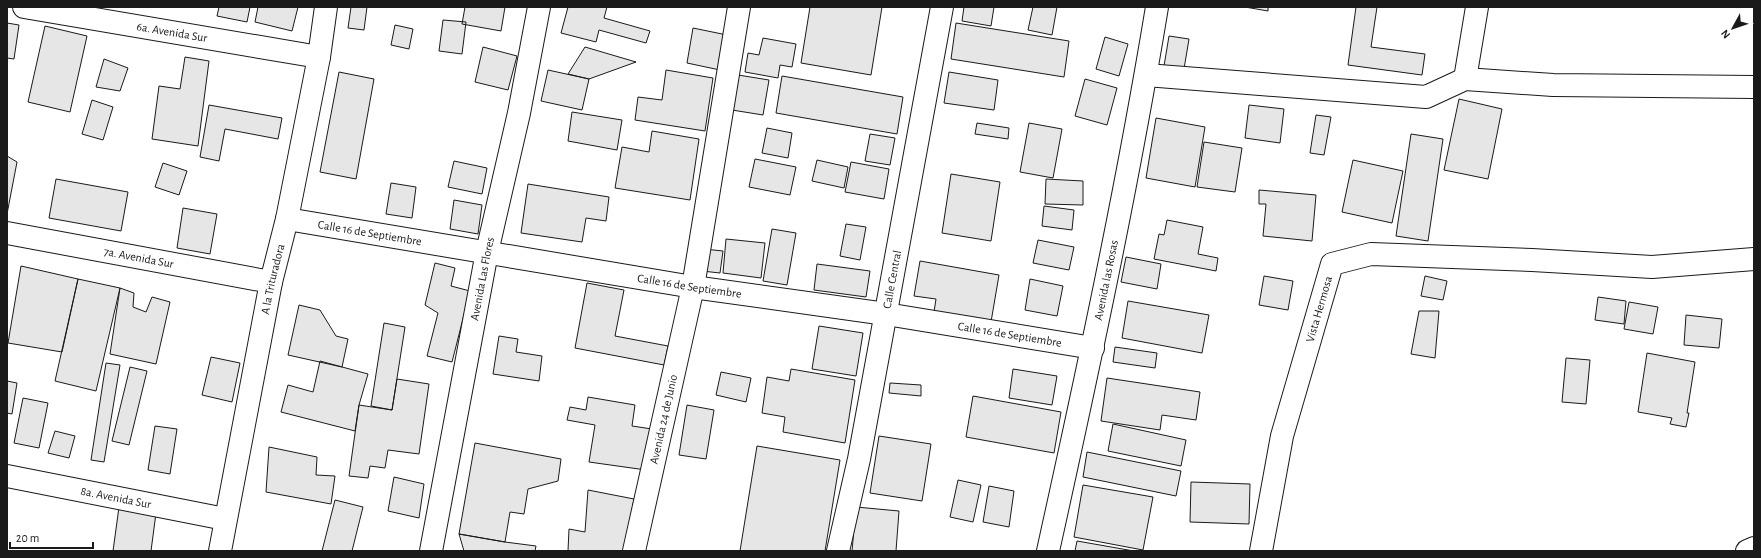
<svg xmlns="http://www.w3.org/2000/svg" width="1761" height="558" viewBox="0 0 1761 558" font-family="'Alegreya Sans',sans-serif">
<rect width="100%" height="100%" fill="#fff"/>
<path fill="#e6e6e6" stroke="#1a1a1a" d="M219,7H250L247,22L217,16Z
M258,7H298L292,31L255,22Z
M351,7H367L364,30L348,28Z
M465,7H505L501,31L462,24Z
M568,7H607L604,18L650,31L646,43L599,30L596,42L561,33Z
M810,7H882L871,75L801,63Z
M964,7H994L991,26L962,21Z
M1033,7H1057L1052,35L1028,30Z
M1245,7H1268V11Z
M1356,7H1377L1371,47L1425,54L1422,75L1348,65Z
M443,20L466,22L462,54L439,51Z
M7,23L19,25L14,59L7,58Z
M956,23L1069,41L1064,77L951,59Z
M395,25L413,29L409,49L391,45Z
M45,26L87,36L70,112L28,102Z
M693,28L727,35L720,70L687,63Z
M1169,36L1189,39L1184,69L1164,66Z
M1105,37L1128,44L1119,76L1096,69Z
M763,38L796,44L792,67L780,65L778,78L745,72L748,53L759,55Z
M483,47L517,56L508,90L475,82Z
M585,47L636,62L589,79L568,74Z
M185,57L209,61L198,146L152,139L159,86L180,89Z
M104,59L128,68L120,91L96,87Z
M548,70L589,79L582,110L541,101Z
M666,70L713,78L705,131L635,120L638,97L662,100Z
M339,72L374,79L356,179L320,172Z
M949,72L998,80L994,110L944,103Z
M738,75L769,80L763,115L732,110Z
M782,76L903,97L897,134L776,113Z
M1085,79L1117,88L1107,125L1075,116Z
M1459,99L1502,109L1488,179L1444,170Z
M92,100L113,107L103,140L82,134Z
M209,105L282,118L278,139L225,129L219,161L200,157Z
M1249,105L1284,109L1280,143L1245,138Z
M572,112L622,120L617,150L568,141Z
M1316,115L1331,117L1324,155L1310,153Z
M1156,118L1205,127L1195,187L1146,178Z
M977,123L1009,128L1008,139L975,134Z
M1029,123L1062,129L1053,178L1020,172Z
M767,128L792,133L788,158L762,153Z
M652,131L699,139L690,200L615,188L622,147L649,152Z
M870,134L895,138L890,165L865,161Z
M1411,134L1443,139L1428,241L1396,236Z
M1204,142L1242,148L1235,192L1197,187Z
M7,156L17,162L7,214Z
M755,159L796,167L790,195L749,187Z
M817,160L848,167L844,188L812,181Z
M1353,160L1403,171L1392,223L1342,212Z
M454,161L487,168L482,194L448,187Z
M851,162L889,169L884,199L845,192Z
M163,163L187,171L179,195L155,187Z
M951,174L1000,182L991,241L942,233Z
M56,179L128,192L121,231L49,218Z
M1046,179L1083,181V205L1045,204Z
M391,183L416,187L412,218L386,214Z
M528,184L609,197L606,221L586,218L582,242L521,233Z
M1259,190L1316,195L1312,241L1263,236L1266,204H1259Z
M454,200L482,205L478,234L450,229Z
M1044,206L1074,210L1072,230L1042,226Z
M183,208L217,214L210,254L177,248Z
M1167,220L1203,227L1198,254L1218,258L1216,271L1154,259L1159,234L1164,235Z
M846,224L866,227L860,260L840,256Z
M772,229L796,233L787,285L763,281Z
M726,239L765,243L761,278L723,273Z
M1038,240L1074,247L1069,270L1033,263Z
M704,249L723,251L720,273L702,271Z
M1126,257L1161,264L1157,289L1121,282Z
M920,261L999,275L991,322L934,312L936,299L914,296Z
M435,263L455,268L451,286L470,291L452,362L427,356L438,313L425,305Z
M817,264L870,271L866,297L814,290Z
M21,266L78,279L62,352L8,343Z
M1264,276L1293,281L1288,310L1259,305Z
M1425,276L1447,281L1443,300L1421,296Z
M78,279L120,288L96,391L55,381Z
M1030,279L1063,286L1057,316L1025,310Z
M587,283L624,290L615,336L668,346L664,365L575,348Z
M120,288L134,293L133,307L146,312L152,297L170,302L156,364L110,354Z
M1598,297L1626,301L1624,324L1595,320Z
M1128,301L1209,315L1202,353L1122,338Z
M1629,302L1658,307L1653,334L1624,329Z
M299,305L320,310L336,336L348,339L342,367L288,355Z
M1419,311H1439L1435,358L1411,354Z
M1686,315L1722,319L1719,348L1684,345Z
M384,323L405,327L392,410L371,406Z
M819,326L863,333L856,376L812,369Z
M499,336L518,339L516,352L542,356L539,381L493,374Z
M1115,347L1157,353L1155,368L1113,362Z
M1647,353L1695,362L1687,413H1689L1686,427L1670,424L1672,418L1638,412Z
M211,357L240,363L232,402L202,395Z
M1566,358L1590,360L1586,404L1562,402Z
M320,361L368,374L359,405L355,431L281,412L288,385L313,392Z
M106,363L120,365L104,462L91,460Z
M130,367L147,371L129,445L112,441Z
M791,369L855,380L845,443L783,432L785,417L762,413L767,377L789,381Z
M1013,369L1057,376L1052,405L1009,398Z
M721,372L751,378L746,402L716,395Z
M1107,378L1200,392L1196,420L1162,415L1160,430L1101,421Z
M397,379L429,384L419,454L388,450L385,468L370,466L368,478L349,476L359,405L392,410Z
M7,381L17,383L12,414L7,413Z
M890,383L921,385V396L889,393Z
M973,396L1061,412L1054,453L966,437Z
M588,397L635,405L632,426L652,429L646,470L589,462L595,425L567,420L570,407L586,410Z
M23,398L48,403L39,448L14,443Z
M687,405L714,410L706,459L679,455Z
M1113,424L1186,440L1181,466L1108,451Z
M155,426L177,429L170,474L148,470Z
M55,431L75,436L69,458L48,453Z
M879,436L931,444L922,501L870,493Z
M475,443L561,459L558,481L528,489L524,514L510,512L505,542L459,534Z
M757,446L840,460L825,551H740Z
M269,447L317,457L316,475L335,476L331,504L266,492Z
M1087,452L1181,471L1176,496L1083,477Z
M394,477L424,484L419,518L388,511Z
M958,480L981,485L973,522L950,517Z
M1191,482L1250,484L1249,524L1190,522Z
M1083,485L1153,497L1143,550L1074,537Z
M989,486L1014,491L1009,527L983,522Z
M588,490L634,499L624,551H568L569,529L585,532Z
M335,500L363,507L352,551H322Z
M119,507L156,513L151,551H113Z
M856,507L899,511L896,551H852Z
M459,534L505,542L536,546L535,551H464Z
M1077,541L1134,551H1075Z"/>
<g fill="none" stroke-linecap="round" stroke-linejoin="round">
<defs>
<g id="street">
<path id="s1" d="M24,7L319,57"/>
<path d="M1146,75L1426,97L1465,79L1553,85L1754,87"/>
<path d="M1465,79L1477,7"/>
<path id="s2" d="M287,219L693,287L886,314L1093,348"/>
<path id="s3" d="M7,233L271,282"/>
<path id="s4" d="M7,476L225,519"/>
<path id="s5" d="M431,551L487,252L519,113L539,7"/>
<path id="s6" d="M634,551L693,287L739,7"/>
<path id="s7" d="M838,551L859,459L942,7"/>
<path id="s8" d="M1048,551C1088,370 1127,189 1157,7"/>
<path id="s9" d="M1261,551L1282,436L1332,264L1371,254L1532,260L1652,267L1754,259"/>
<path d="M1747,551L1754,548"/>
</g>
<g id="secondary">
<path id="s10" d="M220,551L271,282L287,219L319,57L326,7"/>
</g>
</defs>
<use href="#street" stroke="#1a1a1a" stroke-width="24"/>
<use href="#secondary" stroke="#1a1a1a" stroke-width="24"/>
<use href="#street" stroke="#fff" stroke-width="22"/>
<use href="#secondary" stroke="#fff" stroke-width="22"/>
</g>
<g text-anchor="middle" dominant-baseline="central" stroke-width="3" stroke-linejoin="round" paint-order="stroke">
<g font-size="12" fill="#1a1a1a" stroke="#fff">
<text stroke="none"><textPath href="#s1" startOffset="150">6a. Avenida Sur</textPath></text>
<text stroke="none"><textPath href="#s2" startOffset="84">Calle 16 de Septiembre</textPath></text>
<text stroke="none"><textPath href="#s3" startOffset="134">7a. Avenida Sur</textPath></text>
<text stroke="none"><textPath href="#s10" startOffset="277">A la Trituradora</textPath></text>
<text stroke="none"><textPath href="#s5" startOffset="277">Avenida Las Flores</textPath></text>
<text stroke="none"><textPath href="#s7" startOffset="277">Calle Central</textPath></text>
<text stroke="none"><textPath href="#s8" startOffset="277">Avenida las Rosas</textPath></text>
<text stroke="none"><textPath href="#s2" startOffset="408">Calle 16 de Septiembre</textPath></text>
<text stroke="none"><textPath href="#s9" startOffset="249">Vista Hermosa</textPath></text>
<text stroke="none"><textPath href="#s2" startOffset="732">Calle 16 de Septiembre</textPath></text>
<text stroke="none"><textPath href="#s6" startOffset="135">Avenida 24 de Junio</textPath></text>
<text stroke="none"><textPath href="#s4" startOffset="111">8a. Avenida Sur</textPath></text>
</g>
</g>
<rect width="1761" height="558" fill="none" stroke="#1a1a1a" stroke-width="16"/>
<g transform="translate(1733 28) rotate(230)" stroke="#ffffff" stroke-width="3" paint-order="stroke">
<path d="M0-3L7 15L0 10L-7 15Z" fill="#1a1a1a"/>
<text y="-6" font-size="11" font-weight="bold" text-anchor="middle" fill="#1a1a1a">N</text>
</g>
<path d="M10 542v6h83v-6" fill="none" stroke="#1a1a1a" stroke-width="2"/>
<text x="16" y="542" font-size="12" fill="#1a1a1a" stroke="#ffffff" stroke-width="3" paint-order="stroke">20 m</text>
</svg>
